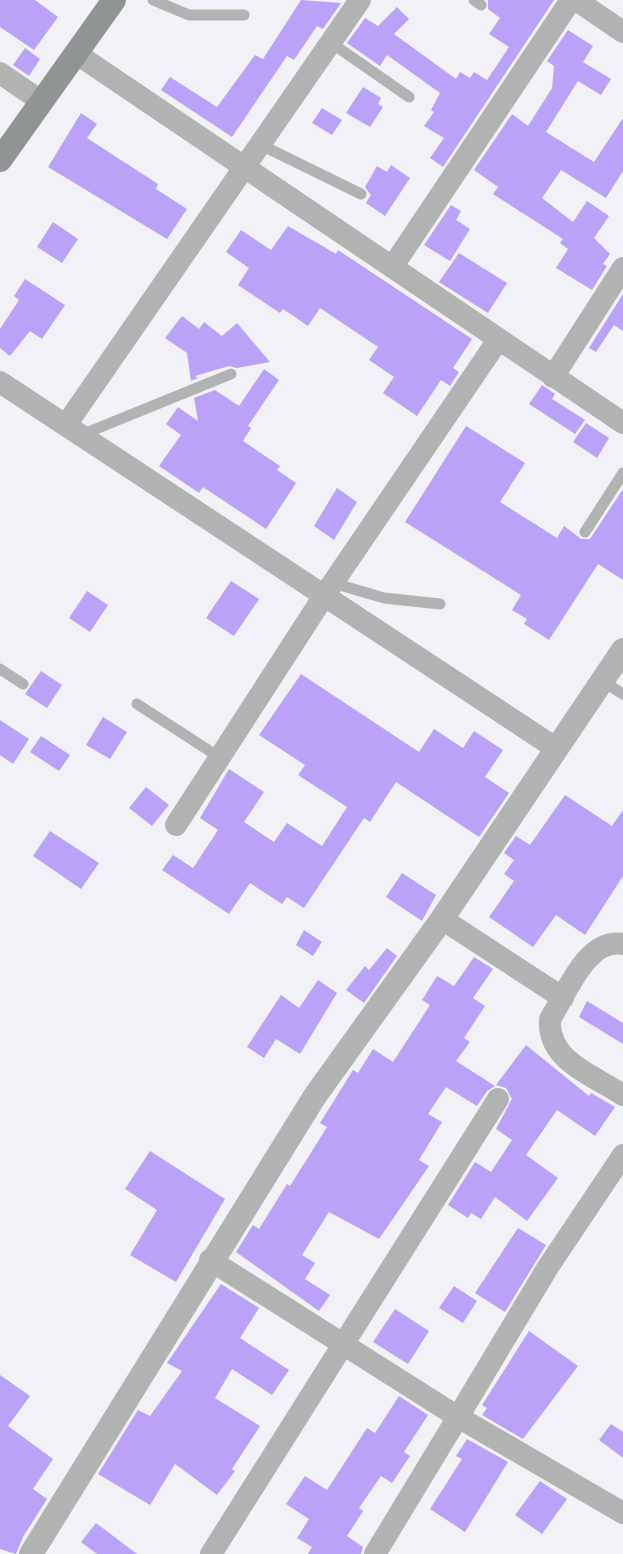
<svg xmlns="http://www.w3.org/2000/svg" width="623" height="1554" viewBox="0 0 623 1554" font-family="Quicksand,sans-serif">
<rect width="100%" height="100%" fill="#f2f1f8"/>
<path fill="#baa2f9" d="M0,0H35L58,17L34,50L0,27Z
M301,0L341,3L323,29L317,26L294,60L287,56L232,137L161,90L170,77L217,107L255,55L263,59Z
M488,0H554L443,167L430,158L444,138L424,126L434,112L431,110L440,93L387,55L380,66L347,43L365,18L378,26L397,7L409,19L394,34L456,79L460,72L470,78L474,72L487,80L509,47L489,34L500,18L488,9Z
M568,30L593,46L583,62L611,79L601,95L578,81L546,132L594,162L623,118V171L606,198L561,170L542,198L573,222L587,201L609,216L594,238L610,254L603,264L607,266L592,290L556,268L568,249L560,243L563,239L493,194L498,187L474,170L512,114L528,126L552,88L554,66L547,61Z
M25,48L40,59L29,76L13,65Z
M363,87L381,98L378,104L383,107L370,127L346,113Z
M322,108L342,120L332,135L312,123Z
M81,113L97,124L87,138L158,184L156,189L187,209L167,239L48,167Z
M391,165L410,178L385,216L366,203L371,195L365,187L377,166L387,172Z
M451,205L461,211L456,220L470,229L450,261L424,245Z
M53,222L78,239L62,263L37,247Z
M288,226L336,254L338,250L472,339L453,368L459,372L450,386L441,380L417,416L383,393L394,377L369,360L378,347L320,308L308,326L283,309L280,313L238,285L249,268L226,252L241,230L271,250Z
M459,253L507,283L488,313L439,282Z
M25,279L65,305L42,339L30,331L10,356L0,348V329L19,300L14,296Z
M623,294V331L614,325L596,352L589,348Z
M182,316L199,329L204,322L222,336L237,323L270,362L237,368L229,366L195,376L198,378L191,381L187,353L165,338Z
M264,369L279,380L248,426L251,428L243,441L280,466L277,470L296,483L266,529L203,487L199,493L159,466L181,435L166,424L178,407L198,421L194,398L215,390L239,406Z
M542,385L555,394L552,399L585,420L575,434L529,404Z
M586,423L609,438L597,458L573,442Z
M466,426L525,463L500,502L557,538L564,526L581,539H590L623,489V580L598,564L549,640L524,624L527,619L512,610L521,595L405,522Z
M337,488L357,502L334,540L314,526Z
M231,581L259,599L234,636L206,618Z
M87,591L108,605L90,632L69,618Z
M41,671L62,685L47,708L25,694Z
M301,674L419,752L434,729L463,748L474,731L503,750L485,777L509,793L479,837L396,782L370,822L364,818L304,908L287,897L282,904L250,883L229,914L162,870L173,855L193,868L218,830L200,818L229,769L264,792L244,822L274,842L287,823L322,846L347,807L298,775L305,765L259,735Z
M103,717L127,732L110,759L86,745Z
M0,720L29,739L13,764L0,755Z
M41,736L70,755L59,771L30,752Z
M146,787L169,805L152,826L129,808Z
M565,795L612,826L623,810V876L585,935L556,915L533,947L489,917L514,881L504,874L514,860L504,853L516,836L530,845Z
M50,831L99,863L81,889L33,856Z
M402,873L436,895L422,921L386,897Z
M304,930L322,942L313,956L296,945Z
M387,948L397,956L364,1003L346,990L365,966L369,970Z
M474,957L493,969L473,998L485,1006L464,1038L470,1042L456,1061L495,1086L487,1091L477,1106L446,1087L428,1114L442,1122L419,1160L429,1166L379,1239L329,1212L302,1255L315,1263L305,1279L330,1295L319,1311L236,1252L253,1225L259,1229L287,1184L290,1186L327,1127L320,1123L353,1070L358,1073L373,1049L393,1062L430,1005L422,1000L437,976L454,986Z
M318,980L337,993L300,1054L276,1039L264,1058L247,1047L281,995L299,1008Z
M587,1001L623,1023V1044L579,1017Z
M526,1045L589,1096L591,1093L615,1107L595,1136L557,1110L526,1155L558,1178L527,1221L495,1197L481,1219L471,1213L468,1218L448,1205L475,1162L491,1172L512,1140L496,1129L512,1099L506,1088L496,1085Z
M150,1151L225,1199L176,1282L130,1255L157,1210L125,1189Z
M518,1228L546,1245L505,1312L475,1293Z
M221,1284L259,1308L240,1338L289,1370L272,1395L232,1369L215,1398L260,1426L232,1469L235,1471L217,1495L175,1464L150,1505L98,1474L138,1410L150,1416L182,1371L167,1363Z
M454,1286L477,1301L463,1323L439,1308Z
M395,1309L429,1331L408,1364L373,1342Z
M529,1331L578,1366L523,1439L482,1415L487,1408L482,1405Z
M0,1375L30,1396L8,1426L53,1459L33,1489L47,1499L23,1537L16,1554L0,1549Z
M399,1396L428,1415L404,1452L410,1456L392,1483L381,1476L359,1508L363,1511L347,1536L363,1547L361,1554H308L312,1547L297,1538L309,1519L286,1504L305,1476L327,1490L367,1428L375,1433Z
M611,1424L623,1432V1458L599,1440Z
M467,1439L508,1462L465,1532L430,1509L462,1459L456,1456Z
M540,1481L567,1499L542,1534L515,1515Z
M96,1523L137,1554H97L81,1542Z"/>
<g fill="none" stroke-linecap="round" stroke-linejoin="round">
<path stroke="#b0b3b2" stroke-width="11" d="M153,0L189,15H244
M474,0L481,5
M330,42L409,97
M259,144L361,194
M81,435L231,374
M585,532L623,473
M333,583L384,598L440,604
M0,669L23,684
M602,681L623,694
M137,704L219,757"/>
<path stroke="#b0b3b2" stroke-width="22" d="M576,0L623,32
M77,54L623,423
M0,73L41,101
M393,266L571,0
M553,377L623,268
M0,382L557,749
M66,425L360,0
M176,825L324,596L498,340
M442,919L563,998
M623,944C587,937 567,993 550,1019C547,1061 593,1075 623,1095
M623,1155L548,1267L458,1417L623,1513
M210,1260L458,1417L375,1554
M211,1554L498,1099"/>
<path stroke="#b0b3b2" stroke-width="24" d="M31,1554L315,1096L442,919L623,650"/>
<path stroke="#909593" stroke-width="24" d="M0,160L114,0"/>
</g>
</svg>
